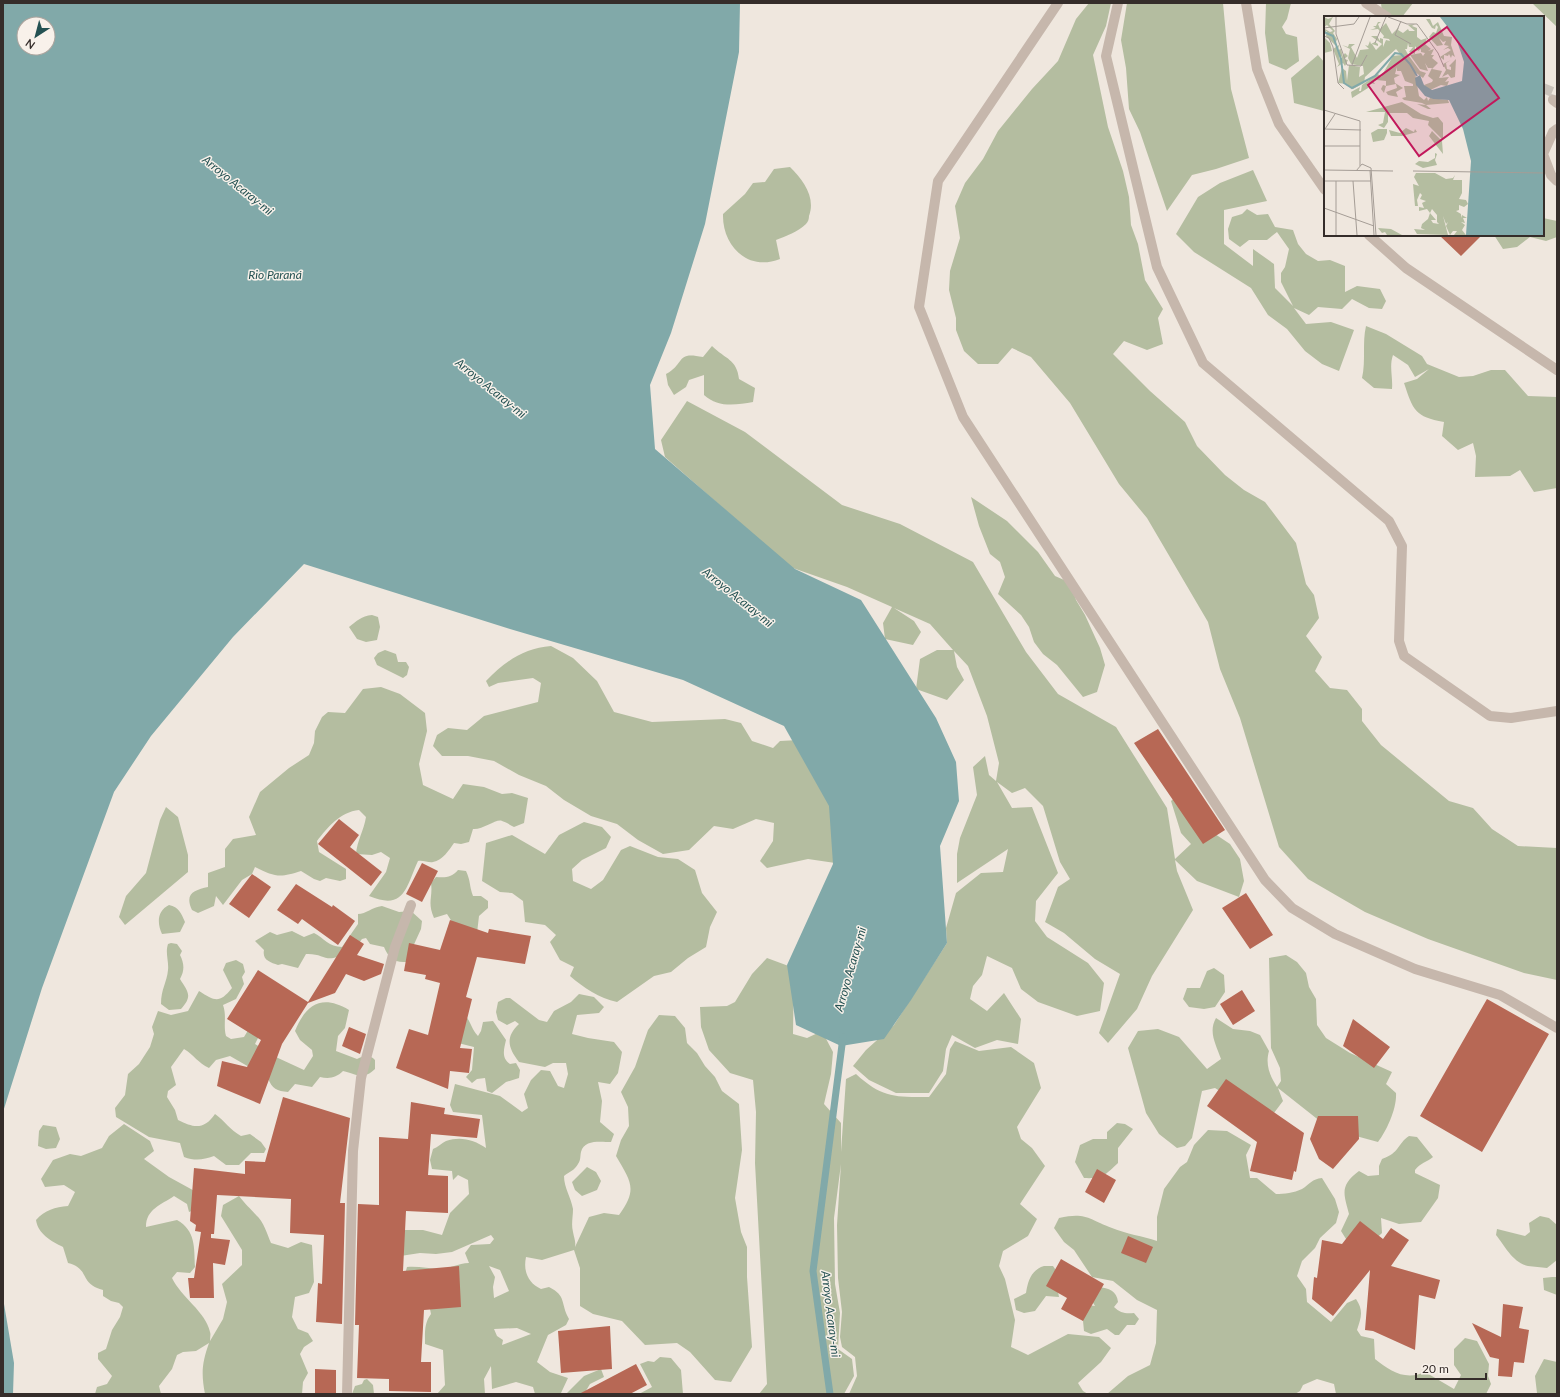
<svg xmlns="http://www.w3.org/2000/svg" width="1560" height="1397" viewBox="0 0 1560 1397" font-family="Lato,sans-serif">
<rect width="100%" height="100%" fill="#efe7de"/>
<path fill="#b4bda0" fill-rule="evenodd" d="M1089,3H1111L1106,26L1093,55L1108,127L1123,171L1129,197L1131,225L1138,244L1145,280L1163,309L1158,318L1163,344L1147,350L1124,341L1113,354L1150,391L1185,422L1197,446L1225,475L1244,490L1265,502L1296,543L1306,584L1314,595L1319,618L1306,636L1322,657L1315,671L1330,688L1347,690L1362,709V721L1381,745L1449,801L1473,808L1492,829L1518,846L1557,848V980L1524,973L1428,939L1365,912L1308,879L1279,847L1240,718L1220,669L1208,622L1147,518L1119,484L1070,403L1031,357L1012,348L998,364H978L964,351L956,330V318L949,290L950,271L960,238L955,206L965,183L983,159L998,131L1032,89L1058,61L1076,19Z
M1127,3H1223L1231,89L1249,158L1216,169L1192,175L1167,211L1140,132L1129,109L1126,68L1121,40Z
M1266,3H1291L1287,19L1282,27L1286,34L1297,37L1299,61L1286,70L1269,63L1265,33Z
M1381,3H1413L1402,17H1387L1382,13Z
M1532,3H1557V27Z
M1318,55L1325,63L1324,111L1294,103L1291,78Z
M790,167C803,180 816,197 809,216C809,219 808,222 806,224C798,232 786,236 776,240L780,259C747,272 722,245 723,214L745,194L753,183L765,182L774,169Z
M1253,170L1267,201L1224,210V244L1253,266V249L1274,264L1275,288L1293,306L1281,282V273L1285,267L1289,249L1277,232L1267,240H1249L1240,247L1229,239L1228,229L1232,217L1242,214L1247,209L1257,215L1268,214L1275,227L1293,230L1298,244L1306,254L1318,261L1330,260L1345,266V292L1357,286L1380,289L1386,301L1382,309L1369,308L1352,299L1342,309L1318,307L1309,315L1294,308L1306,324L1331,322L1354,330L1339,371L1322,364L1305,351L1287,329L1268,315L1251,288L1194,252L1176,234L1198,197L1220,183Z
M1543,218L1557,221V237L1546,241L1530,237L1517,247L1503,249L1494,235H1543Z
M1366,326L1386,334L1422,356L1427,364L1459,377L1473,376L1491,370H1505L1528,396L1557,397V488L1534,492L1520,470L1510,476L1475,477L1476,456L1473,443L1458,450L1442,436L1444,422C1415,417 1413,410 1404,383L1417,379L1429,369L1415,377L1408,365L1393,355C1389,366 1393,377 1392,389L1374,388L1362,378C1366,360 1362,343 1366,326Z
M712,346C725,359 737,359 739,379L755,388L753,402C736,405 718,408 704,395V375L689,380L686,387L674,395L668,385L666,374C686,363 675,351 703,357Z
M687,401L745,432L842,505L900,524L973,562L1026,652L1058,694L1116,727L1167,808L1175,859L1191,844L1181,833L1171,801L1181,792L1206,828L1230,844L1240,859L1244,881L1239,897L1197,881L1175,860L1177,871L1193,910L1152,976L1137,1009L1108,1043L1099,1033L1120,974L1095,959L1064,933L1045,922L1058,887L1070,879L1060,862L1043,806L1025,788L1012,793L997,782L1012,808L1032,807L1058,873L1036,901L1035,921L1047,937L1088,963L1104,983L1100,1011L1077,1016L1038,1002L1021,989L1012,968L987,956L982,975L973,986L970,999L987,1011L1004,993L1021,1019L1018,1044L997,1040L975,1048L952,1035L946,1049L943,1071L929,1093H896L869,1080L853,1066L866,1050L894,1025L947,943L946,928L956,893L981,873L1003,872L1008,849L957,883V854L960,838L977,795L973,767L985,756L989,775L996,781L999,763L987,716L968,666L954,651L957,667L964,680L947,700L916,689L920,659L937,650H953L930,624L894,608L914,621L921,632L913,645L885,639L883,623L892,607L847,587L790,567L665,457L661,440Z
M971,497L1007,521L1038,552L1055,576L1071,583L1076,600L1085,615L1100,648L1105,665L1097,692L1083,697L1057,665L1043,654L1034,642L1029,627L1021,615L998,594L1005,577L1000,562L990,554L979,526Z
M372,615L378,617L380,627L377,640L366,642L357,639L349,627C357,621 361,616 372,615Z
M551,646L573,658L597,681L614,712L652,722L725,719L741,723L752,741L773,748L780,741L799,740L841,762L842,864L808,859L767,868L760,861L773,841L774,823L756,819L733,829L714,826L689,850L663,854L638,840L617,824L591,816L564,800L546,786L519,775L494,761L468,756H442L433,746L437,735L448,728L467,730L484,716L538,702L541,683L533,678L498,683L489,687L486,681C504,662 524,648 551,646Z
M385,650L396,654L398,662H406L409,667L407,675L403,678L377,665L374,658L378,653Z
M381,687L400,694L425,713L427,731L419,764L423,785L453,799L463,784L484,787L502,794L512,793L528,798L524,823L514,827C510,825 506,822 502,821C497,818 483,830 473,829L469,842L461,844L454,843C449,850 443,860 433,862C429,863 423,860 418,861C406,887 405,911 369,896L386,872L390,858L381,852L372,855L356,854C357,841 364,830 366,817L359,810C340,812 328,827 317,841L319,852L346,869V879L340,881L326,878L320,881L314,879L301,871C280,878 275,877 255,867L252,874L242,880L223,905L216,896L214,906L198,913L192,910C184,893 195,890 208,887V873L225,867V849L233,839L256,835L249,817L260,792L289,768L309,755L314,743L315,731L322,717L328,712L345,713L363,689Z
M166,807L178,817L188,855V872L125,925L119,917L126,896L146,873L160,820Z
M584,822L602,827L611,837L606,848L582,860L572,869L573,881L591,889L603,880L621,850L630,846L658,857L678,859L695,870L702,893L717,912L710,927L706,947L688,958L671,972L654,976L617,1002C599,998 584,988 570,976L574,967L560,960L550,942L556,935L545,925L525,922L523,901L512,893L500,892L482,881L486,843L512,835L545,854L559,835Z
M458,870L466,871C471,882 469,885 473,896H481L488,901V908L479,916L477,933L456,928L447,914L434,918C427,902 433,898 431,883L436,877C446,878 452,877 458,870Z
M169,905C179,907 181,913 185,922L180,932L162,934C157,923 157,911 169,905Z
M382,906L399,912L411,911L422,921L421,929L406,962C394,963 388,957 384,947L370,944L366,938L362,939C358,945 353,948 347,951C326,966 326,953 306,954L298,968L282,964L278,965C270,962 262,960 264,950L255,941L270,932L277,935L292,931L304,937L314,933C324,938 329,947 342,947L358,924V914C366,914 372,907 382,906Z
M171,943L177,944L182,951L180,955C184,963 185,970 180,979C188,992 193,996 181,1009L169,1010L161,1004C161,989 167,982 168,970C169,961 165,953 168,944Z
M1286,955L1297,962L1306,973L1309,987L1316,999L1317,1025L1326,1038L1350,1053L1392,1072L1386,1084L1396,1093C1397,1108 1387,1130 1378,1142L1345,1133H1335L1278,1088L1283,1101L1268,1121L1215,1088L1202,1091L1192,1138L1185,1146L1177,1148L1159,1134L1146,1113L1128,1048L1138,1031L1158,1029L1179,1037L1207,1069L1221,1059C1216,1044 1208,1032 1216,1018L1233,1029L1250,1031L1260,1035L1269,1051C1265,1065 1270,1076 1277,1087L1281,1081L1280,1068L1271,1048L1269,958Z
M767,958L794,968L793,1034L807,1038L822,1031L833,1052L831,1074L824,1104L841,1123V1152L846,1079L856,1074C882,1098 895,1097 929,1097L946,1074L950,1049L955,1041L979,1051L1011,1047L1034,1063L1041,1088L1017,1127L1021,1139L1032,1148L1045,1166L1020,1204L1037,1219L1028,1236L1003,1251L999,1266L1005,1279L1015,1320L1011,1347L1028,1355L1068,1334L1099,1337L1111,1348L1101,1362L1078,1383L1083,1391L1088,1394H849L857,1376L855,1357L842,1347L840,1337L842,1312L838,1278L837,1225L841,1164L834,1218L835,1284L840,1313L838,1349L852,1359L854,1376L844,1394H759L767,1384L755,1163L756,1112L753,1080L730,1073L709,1050L701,1027L700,1007L727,1006L735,1002L752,974Z
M236,960L243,964L245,972L242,977L244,984L236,999L223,1005C227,1016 223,1025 226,1036L231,1039L244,1037L250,1027L259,1036L255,1044L278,1058L304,1070L313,1056L312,1050L300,1040L295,1031C306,1004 322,994 349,1010L345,1028L338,1036L336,1051L357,1059C364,1056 369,1054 375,1060V1069C362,1081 357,1074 343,1071C336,1078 329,1079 320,1077L312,1087L295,1084L288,1092C277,1091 272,1089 268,1078L230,1056L216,1060L209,1068C198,1063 194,1055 184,1049L171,1067L176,1085L168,1091L167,1097L175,1110L178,1120C194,1128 204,1130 215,1114C225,1121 230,1130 241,1136L250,1134L261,1142L266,1149L264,1153H251L239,1165H226L214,1156C203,1160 195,1161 184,1157L180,1143L149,1137L116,1117L115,1108L125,1095L128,1074L139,1064L150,1047L154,1034L152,1027L158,1011L171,1015L188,1011L199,991C215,1001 219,1004 232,988L223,970L226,963Z
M1214,968L1224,975L1225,992L1215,1007L1204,1009L1189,1007L1183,999L1187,988H1200L1207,971Z
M579,994L594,997L604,1007L599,1013L577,1015L572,1034L588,1038L614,1042L622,1052L618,1073L610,1084L598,1082L602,1101L600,1122L614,1134L611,1142C601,1142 584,1139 581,1152C580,1156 581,1160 578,1164C575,1170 569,1172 564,1176C564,1188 571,1197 573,1209C573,1217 571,1224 573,1232C574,1238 576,1241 575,1247L589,1217L604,1213L619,1215C638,1189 631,1182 616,1156L621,1140L629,1126L628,1107L621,1092L635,1067L648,1030L659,1015L675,1016L685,1028L687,1043L697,1053L705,1066L715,1077L722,1091L739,1104L742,1150L735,1198L741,1232L747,1247V1277L752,1347L731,1382L715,1380L690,1352L677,1343L645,1345L622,1321L593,1314L580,1306V1268L574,1250L542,1260L526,1257C523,1271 528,1283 541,1289L549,1287C567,1296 560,1303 569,1319L566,1325L548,1335L537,1362L550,1372L568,1378L561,1393L565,1394H535L533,1387L516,1382L492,1389L491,1366L484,1379L485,1394H437L445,1385L443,1350L425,1344C425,1333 424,1323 431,1314L430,1309L404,1278L407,1267C419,1266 429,1269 440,1269C450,1269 458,1263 469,1263L465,1253L471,1245L490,1244L494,1239L491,1235L452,1252L436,1254L420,1253L394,1257L404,1230H423L442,1235L450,1213L469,1194L468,1180L458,1175L453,1180L452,1171L432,1169L430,1160L433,1149C438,1147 442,1143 446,1141C461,1136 474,1140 486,1148L482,1115L453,1112L450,1105L455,1084L500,1096L522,1112L528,1108L524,1094L531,1080L541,1070L550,1071L558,1086L564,1088L568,1074L566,1063H553L545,1067L519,1062C508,1048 505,1037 519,1024L515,1021L507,1025L498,1020L496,1012L498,1002L506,998H510L539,1020L547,1022L554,1011L571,1002ZM489,1266L500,1270L509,1291L494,1298L493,1287L495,1277ZM517,1328L531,1334L502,1345L503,1340L497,1336L494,1329Z
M464,1014C471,1021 471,1029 478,1036L481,1031L483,1022L493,1021L506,1040C504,1049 501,1058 510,1064L516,1063L520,1070L519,1078L506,1082L492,1093L487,1091L485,1078L477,1079L472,1083L466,1077L472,1070L474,1047L454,1042Z
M1117,1123L1125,1124L1133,1129L1118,1148V1163C1105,1175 1103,1179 1084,1178L1075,1162L1080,1145L1093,1139H1107V1132Z
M124,1124L150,1141L154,1151L144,1159L169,1177L200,1194L194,1210L189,1212L187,1204L174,1196C161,1205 146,1209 146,1227L177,1220C196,1231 194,1247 195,1267L190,1273L177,1272L172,1278C181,1297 206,1312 210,1332C211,1334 210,1338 210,1341L223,1319L227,1302L222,1284L242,1265V1250L221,1216L223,1205L239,1196C245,1204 250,1208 256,1215C264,1222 267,1234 271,1243L288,1248L301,1242L312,1245L314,1282L309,1293L295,1297L292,1317L298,1329L308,1333L313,1341L304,1347L300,1354L308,1373L303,1382L302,1394H205C201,1373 202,1363 209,1343L196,1351L183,1352L177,1355L172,1369L159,1386L161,1394H95L97,1387L107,1384L112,1376L98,1359V1353L106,1349L112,1330L120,1317L123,1307L119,1303L111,1301L103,1296V1290C78,1283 91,1269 68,1263L63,1247C51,1241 38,1234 36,1220C45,1210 55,1207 68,1206L75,1192L64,1185L45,1187L41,1179L53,1160L70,1154L81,1156L102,1148L109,1136Z
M43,1125L56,1127L60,1139L56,1148L46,1149L38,1146L39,1131Z
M1208,1130L1227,1131L1251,1145L1246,1155L1250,1178H1257L1276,1194C1284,1194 1294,1193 1302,1189C1310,1184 1312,1179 1322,1178L1335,1199L1339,1212L1336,1223L1320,1238L1315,1248L1302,1261L1297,1276L1306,1289L1307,1302L1331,1322L1347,1303L1356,1299C1364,1311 1361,1318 1357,1330L1361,1336L1374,1339L1375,1359C1390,1371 1405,1381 1425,1372L1454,1389L1461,1375L1454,1365V1349L1465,1338L1477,1341L1489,1364L1488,1376L1491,1384L1486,1394H1336L1334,1384L1317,1379L1303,1385L1300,1391L1295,1394H1107L1128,1376L1150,1365L1156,1343L1157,1310L1137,1300L1113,1281L1092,1277L1074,1250L1064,1242L1054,1228L1059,1218C1086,1212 1088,1219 1112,1228C1126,1234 1143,1236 1157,1241V1217L1164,1189L1180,1167L1187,1162L1194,1145Z
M1409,1136L1417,1137L1433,1157C1427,1162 1420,1163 1415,1170V1173L1440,1185L1438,1198L1421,1222L1399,1224L1381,1218L1382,1233L1363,1251L1353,1250L1341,1231L1349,1214C1344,1194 1339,1186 1359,1171L1368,1176L1379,1175V1166L1382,1159C1400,1153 1397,1144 1409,1136Z
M587,1167L596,1172L601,1181L597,1190L582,1196L575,1190L572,1182Z
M1540,1216L1549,1218L1557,1225V1260L1547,1268C1541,1267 1534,1267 1528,1266C1512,1262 1505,1246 1496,1235L1497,1229L1525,1236L1530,1232L1529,1223Z
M1044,1266H1053L1060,1276L1057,1286L1059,1297L1046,1296L1035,1311L1024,1313L1016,1310L1014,1299L1026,1293C1028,1281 1031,1270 1044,1266Z
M1552,1277H1557V1295L1544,1290L1543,1278Z
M1098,1287C1109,1288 1117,1291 1118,1302L1114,1307C1120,1313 1126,1314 1134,1313L1139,1319L1135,1325H1127L1119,1335H1115L1107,1329L1091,1334L1084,1331L1082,1311L1088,1305L1095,1306L1090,1298Z
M660,1357L671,1358L681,1370L683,1394H639L652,1387L640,1364L648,1361L654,1362Z
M1544,1359L1557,1362V1394H1532L1537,1393L1535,1376Z
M601,1369L604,1377L590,1384L584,1394H566L584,1376Z
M367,1379L373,1385L374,1394H352L355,1386L362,1384L364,1380Z"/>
<path fill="#81a9a9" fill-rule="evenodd" d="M3,3H740L739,52L705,224L671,333L650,385L655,449L795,569L861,600L936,718L956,762L959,801L940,846L947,943L911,1000L884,1039L841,1046L796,1025L787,965L833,864L829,806L784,726L683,680L510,629L304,564L233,637L151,736L114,792L42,988L3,1112ZM24,24H48V48H24Z
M3,1298L14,1363L13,1394H3Z"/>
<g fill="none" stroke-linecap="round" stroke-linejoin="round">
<path stroke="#81a9a9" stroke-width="7" d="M830,1394L813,1271L843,1037"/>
</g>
<path fill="#b76855" d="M1439,235H1482L1461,256Z
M1158,729L1225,830L1203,844L1134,743Z
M339,819L359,835L350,847L382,872L371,886L318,844Z
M422,863L438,871L422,902L406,894Z
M252,874L271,887L249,918L229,904Z
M296,884L332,907L333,905L355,921L338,945L302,919L298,924L277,910Z
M1246,893L1273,935L1250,949L1222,908Z
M450,920L488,933L489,929L531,936L525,964L477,957L466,997L472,999L460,1048L472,1049L469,1073L450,1071L448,1089L396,1068L409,1029L428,1035L440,983L425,979L426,975L404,971L409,943L440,950Z
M350,935L364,944L357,955L384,964L381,974L364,981L346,974L335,993L308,1003L282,1044L260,1104L217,1086L222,1061L247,1067L261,1040L227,1019L258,970L308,1002Z
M1242,990L1255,1011L1233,1025L1220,1004Z
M1487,999L1549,1034L1482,1152L1420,1116Z
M1353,1019L1390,1047L1374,1068L1343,1046Z
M349,1027L366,1034L360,1054L342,1046Z
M1226,1079L1304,1133L1296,1172L1294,1171L1292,1180L1250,1171L1257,1142L1207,1106Z
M283,1097L350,1118L340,1203H345L342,1324L316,1322L318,1283L322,1284L324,1235L290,1233L291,1199L217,1195L214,1234H211V1238L230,1240L225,1265L213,1263L214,1298H190L188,1278H194L201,1232L195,1231L196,1225L190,1221L194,1168L245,1174V1161L265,1162Z
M411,1102L445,1108L444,1114L480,1119L477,1138L431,1134L428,1175L448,1176V1213L406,1211L403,1271L459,1266L461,1307L424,1310L421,1362H431V1392L389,1391V1379L357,1378L359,1325H355L358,1204L379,1205V1137L408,1139Z
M1318,1116H1358L1359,1139L1333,1169L1319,1159L1310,1139Z
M1097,1169L1116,1180L1104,1203L1085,1192Z
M1360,1221L1383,1239L1391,1228L1409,1240L1391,1266L1440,1280L1435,1299L1419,1295L1415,1350L1373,1331L1365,1330L1370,1270L1333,1316L1312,1299L1314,1277L1317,1278L1322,1240L1342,1244Z
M1128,1236L1153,1247L1146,1263L1121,1253Z
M1061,1259L1104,1284L1083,1321L1061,1309L1067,1298L1046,1286Z
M1503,1304L1523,1307L1519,1328L1529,1330L1524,1363L1514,1362L1512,1377L1498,1376L1499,1359L1490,1357L1472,1323L1501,1337Z
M610,1326L612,1369L561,1373L558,1331Z
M636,1364L647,1385L630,1394H579Z
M315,1369L336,1370V1394H315Z"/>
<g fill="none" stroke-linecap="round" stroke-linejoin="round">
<path stroke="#cac2ba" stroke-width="10" stroke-dasharray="10 5" stroke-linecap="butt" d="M1543,88L1555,93L1553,100"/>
<path stroke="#c6b7ac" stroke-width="10" d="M1058,3L938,181L919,307L963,417L1265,880L1292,908L1335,934L1415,969L1500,995L1557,1028
M1118,3L1106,56L1157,267L1203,363L1389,521L1402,546L1399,641L1404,656L1490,716L1511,718L1557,711
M1246,3L1257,69L1279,124L1325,190
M1366,3L1387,17
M1553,100L1557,103
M1557,129L1553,132L1543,154L1551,175L1557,181
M1369,235L1406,268L1557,370
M347,1394L353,1151L361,1078L395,947L411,905"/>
</g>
<g text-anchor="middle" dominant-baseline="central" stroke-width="3" stroke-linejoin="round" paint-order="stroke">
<g font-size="12" font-style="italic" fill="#245152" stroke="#f8f1ea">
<text transform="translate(238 185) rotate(39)">Arroyo Acaray-mi</text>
<text x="275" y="274">Rio Paraná</text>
<text transform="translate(491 388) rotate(39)">Arroyo Acaray-mi</text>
<text transform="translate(738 597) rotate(39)">Arroyo Acaray-mi</text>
<text transform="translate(850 969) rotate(-74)">Arroyo Acaray-mi</text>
<text transform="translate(831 1314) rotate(83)">Arroyo Acaray-mi</text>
</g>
</g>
<g transform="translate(1324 16)">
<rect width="220" height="220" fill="#efe7de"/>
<path d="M0,1L4,3L9,1L5,8L11,15L9,17L13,23L11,29L2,20L3,15L0,17L1,13L6,16L9,15L3,9L0,11ZM102,3H106L109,10L114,6L120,20L128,21L127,29L131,41L128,39L127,42L125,38L124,40L120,39V44L116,41L127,34L124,32L119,34L125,30L120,29L122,25L119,26L115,22L119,29L113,30L105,21L109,16L112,17L114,11L112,9L111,13L108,12ZM54,6H57L54,8L56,13L62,7L68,18L75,11L74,14L79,17L84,13L85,15H91L84,9L91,8L88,10L93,12V21L97,24L103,22L101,28L107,33L104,35L110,33L107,39H110L108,42L114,47L108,53L118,55L115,62L125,61L121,66L125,65L123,70L117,69L104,75L100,69L108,66L109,64L104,60L108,52H104L101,47L104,55L96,53L86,39L97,37L99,40L101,37L97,36V33L94,35L91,30V38L85,36L89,31H85L84,27L83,33H81L85,40L96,55L102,57L99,62L91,56L95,80L100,84L103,81L104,85L106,82L124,84L125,87L102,89L107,93H104L93,88L102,89L98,87L80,84L78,82L82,81L80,70H89V68L81,65L77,55H73V51L71,58L76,59L70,62L71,67L79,72L72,76L74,81L64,79L62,76L73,72L72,68L62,70L60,77L57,73L59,69L62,70V65L53,64L49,65L51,68L46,67L44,72L28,82L27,76L36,71L35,75H37L38,69L54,58L57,61L69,40L77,39L72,33L41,61L40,67L29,73L23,68L14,67L18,52L22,55L23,65L25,49L36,51L35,61L40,58L39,50L27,48L24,42L26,33L18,29L24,31L25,28H31L27,31L33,42L36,34L45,33L41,29L44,30L46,25L47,28L51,26L54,28V30L48,28L52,34L58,28L47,20H53L56,25V22L59,23V31L62,24L66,25L65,23L59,22L60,20L54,13L46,14L52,12L49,10H52ZM0,21L6,27L8,35L0,37ZM15,29L14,34L17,33L19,41L15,40L16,44L21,37L24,40L20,43L24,44L21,50L19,47L13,51L15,48L9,33ZM132,43L131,61L127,62L124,58L118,61L122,54L119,48L127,44L122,47L123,53L127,54V51L125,50ZM78,86L97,98L109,102L114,101L119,107V124L104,109L105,105L89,102L83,97H64V106L60,112L54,109L59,107L61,96H42ZM82,112L90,116L91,113L93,116L78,120H67L65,114L76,117ZM54,113H63V117L60,124L49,126L47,117ZM108,115L118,125L119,138L105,120ZM111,137L113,138L111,144L113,149L99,152L91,148L95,145L104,146L111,142ZM92,157H111L122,163L129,162L131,159L129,164H138V177L135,183L142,184L144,188L140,191L135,189V194L132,195L137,198V202L138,199L143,202H139L141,207L137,206L141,209L138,214L142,219H130L133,215H129L126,219L122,210L124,206L122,208L119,200L124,219L93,218L90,213L101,214L97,212L98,208L104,203L106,197L112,204H107L109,207L115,208L113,206V199L108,193L106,197L103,193L95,195V191L100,192L98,187L102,185L96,183L98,179L96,177L93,184L94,190H91L89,168L95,170L90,161ZM54,212L67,213L78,219H63L61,216L58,217Z" fill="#b4bda0"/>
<path d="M116,1H220V219H142L147,145L139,113L125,84L109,83L101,80L92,69L91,62L96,59L100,69L108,74L138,65L140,46L132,22Z" fill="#81a9a9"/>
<path fill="none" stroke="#81a9a9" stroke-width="2" d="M0,16L9,20L17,43L20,67L28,72L51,60L71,37L77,38L86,48L93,60"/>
<path fill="none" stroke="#a59d96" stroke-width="1" d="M12,1V18L23,49L37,50L43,39M64,1L83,8H93L114,37L120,51M77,5L71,19L87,28M0,12L30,8L35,1M0,20L5,22L9,31L14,67L20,73M51,27L62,1M28,49L46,1M0,94L36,105V150M0,113L37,114M1,113L11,98M0,130H36M0,154L69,155M46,154L50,219M32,155L38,148L47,152L52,219M89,155L220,157M0,165H47M29,165L33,219M0,192L50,210M12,219V165"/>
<path fill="#c2185b" fill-opacity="0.15" stroke="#c2185b" stroke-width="2" d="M123,11L175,82L95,140L44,69Z"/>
<rect width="220" height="220" fill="none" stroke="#352d2a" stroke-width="2"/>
</g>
<rect width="1560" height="1397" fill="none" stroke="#352d2a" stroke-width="8"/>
<g transform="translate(36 36) rotate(216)"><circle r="19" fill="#f8f1ea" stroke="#aaa39d"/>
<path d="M0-3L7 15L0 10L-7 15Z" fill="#245152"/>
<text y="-6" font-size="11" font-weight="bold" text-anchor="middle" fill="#352d2a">N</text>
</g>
<path d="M1416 1373v6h70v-6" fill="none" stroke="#352d2a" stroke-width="2"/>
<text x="1422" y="1373" font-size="12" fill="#352d2a" stroke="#f8f1ea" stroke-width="3" paint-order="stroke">20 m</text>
</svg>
